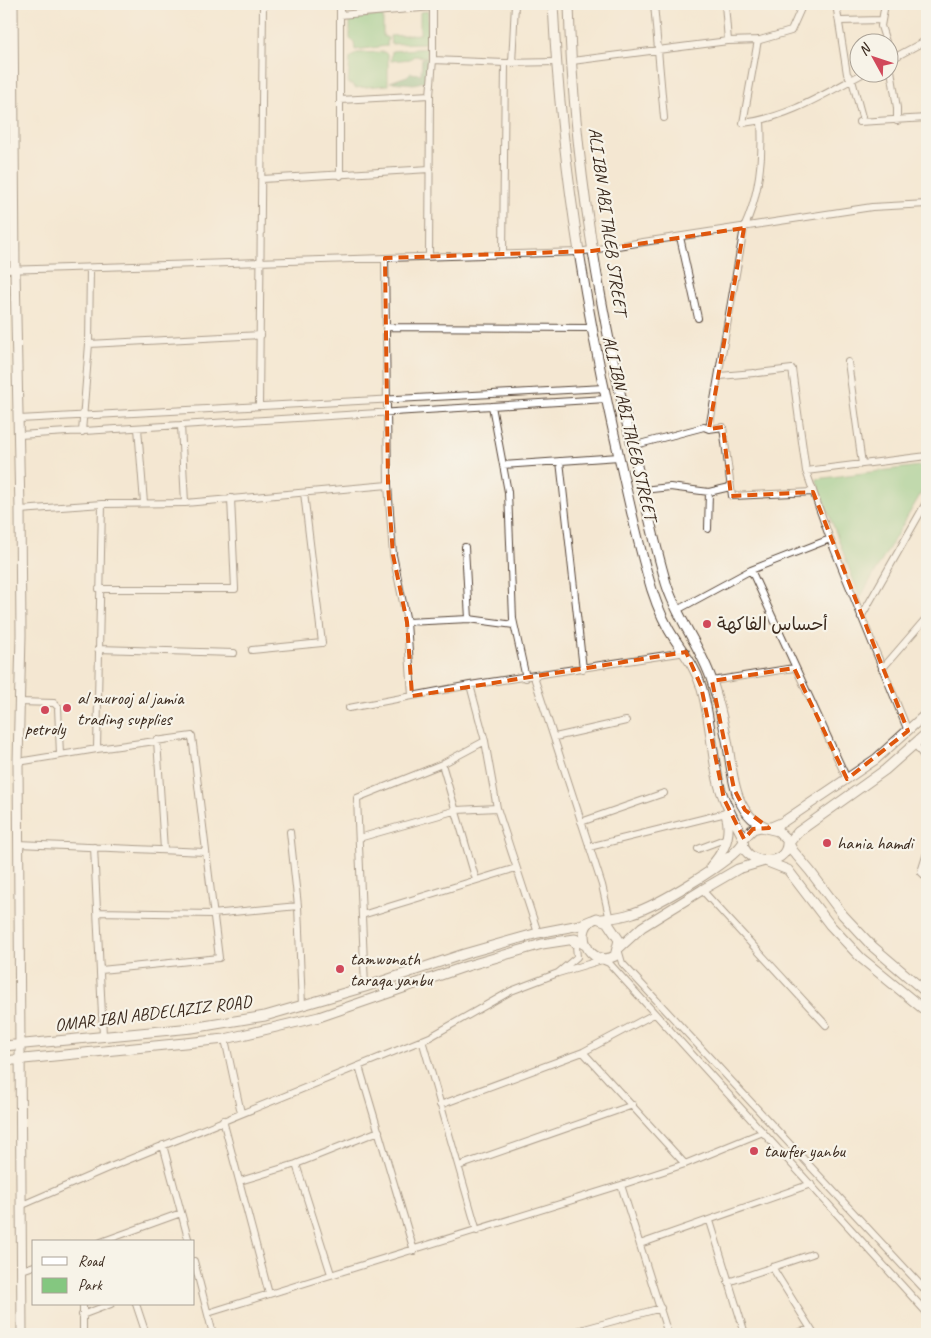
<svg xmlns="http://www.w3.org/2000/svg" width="931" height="1338" viewBox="0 0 931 1338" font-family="Caveat,'Playpen Sans Arabic',sans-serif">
<rect width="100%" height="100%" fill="#f7f3e8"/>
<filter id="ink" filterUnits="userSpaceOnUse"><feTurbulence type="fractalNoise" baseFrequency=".02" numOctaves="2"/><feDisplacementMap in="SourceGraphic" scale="10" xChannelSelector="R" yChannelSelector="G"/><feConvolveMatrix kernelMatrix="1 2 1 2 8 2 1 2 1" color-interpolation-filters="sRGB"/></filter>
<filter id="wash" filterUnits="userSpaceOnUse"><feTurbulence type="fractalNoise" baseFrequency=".0096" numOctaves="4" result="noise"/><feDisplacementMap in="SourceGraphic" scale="20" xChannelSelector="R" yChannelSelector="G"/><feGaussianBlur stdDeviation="1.12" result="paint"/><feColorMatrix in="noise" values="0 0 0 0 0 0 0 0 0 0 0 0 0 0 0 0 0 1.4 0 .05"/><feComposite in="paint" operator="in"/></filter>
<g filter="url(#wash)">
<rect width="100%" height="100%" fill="#f4e7d2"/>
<path fill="#84c780" stroke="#60784f" d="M428,11L427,43L391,44L390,36L420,34V12Z
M383,16V36L388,38L387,46L355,50L354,42L350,39V18Z
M427,48V57L414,56L410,59L391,61L392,51Z
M384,52L388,55V85L355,88L352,84H348L350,58L357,53Z
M927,465V483L860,598L816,479Z"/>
<path fill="#6bac6e" stroke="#536b46" d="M422,58H428L427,81L414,84L390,82L407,76L410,73L421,74Z"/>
</g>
<g filter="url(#ink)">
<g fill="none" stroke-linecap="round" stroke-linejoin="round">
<defs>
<path id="street" d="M340,4V176
M654,4L664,118
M725,4L728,41
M836,4L847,74L852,80L862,117
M885,4L881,26L886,42
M340,15L433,7
M840,21L882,20
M758,40L743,123C788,118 826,93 866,72
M888,51L897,108V121
M433,60L505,63L556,62
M572,61L728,41L760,40L791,31L803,4
M888,61L927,40
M512,63L515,4
M340,100L430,95
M859,122L927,118
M262,179L430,169
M680,237L698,318
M503,254L505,63
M429,256L430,95L433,60V4
M385,258L388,485L393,555L407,622L412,696
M4,270L578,252L872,207L927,204
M387,327L591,328
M89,344L261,335
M848,362L862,464
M758,373L792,369L806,471L830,539L908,731
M720,376L754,373
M259,406L263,4
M492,406L508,492L513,619L526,678
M19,419L604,388
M181,425L185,503
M138,428L144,503
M709,429L744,228C759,196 763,156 761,121
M82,432L89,344L90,268
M19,435L606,399
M632,446L704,427L709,429L723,427L732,496L813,492
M560,461L583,669
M503,465L619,457
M806,471L927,456
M643,490L670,487L709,492L730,487
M20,510L102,504L185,503L388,485
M708,529L709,492
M465,547L469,619
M751,570L847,779
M99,589H235L231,498
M679,609L751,570L830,539
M861,617L927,501
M407,622L469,619L514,625
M98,649L234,653
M252,650L322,643L304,493
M882,669L927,617
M534,677L602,885L610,920
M712,681L794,668
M470,685L485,741L497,808L538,933
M19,702L54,703L58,707L60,755
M349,708L470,685L686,652
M555,737L626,721
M157,740L164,850
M915,744L927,761
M97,749L192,736L219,958L101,970
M18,762L97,749L102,504
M442,764L476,880
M581,822L664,793
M290,832L298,906L302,1006
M359,838L457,810L497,808
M18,844L205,852
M94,847L103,1036
M589,847L726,813
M698,849L727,838
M927,853L921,872L927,878
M702,890L826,1025
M98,912L212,914L298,906
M362,915L516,868
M570,940L576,946L577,957L558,973L602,960L609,963L927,1313
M618,949L622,963L927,1292
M365,987L357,798L442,764L485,741
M225,1039L241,1113
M422,1040L477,1231
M583,1052L685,1164
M359,1066L414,1251
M440,1105L583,1052L654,1014
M223,1120L269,1294
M163,1145L189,1242
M296,1164L331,1274
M459,1166L633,1105
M240,1181L296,1164L379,1131
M621,1185L668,1334
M20,1206L108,1168L430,1037L511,991L558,973
M710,1221L745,1334
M101,1242L181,1213
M640,1244L811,1184
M194,1261L213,1334
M772,1267L814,1334
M22,1270L34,1266
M728,1282L812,1254
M83,1304V1334
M136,1304L146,1334
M208,1313L621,1185L685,1164L763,1132
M82,1315L111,1304
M566,1334L661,1308
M794,1334L810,1329"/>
<path id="secondary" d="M13,4L15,270L20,510L21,635L18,762L22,1334
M553,4C560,146 581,286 612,425C623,474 633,524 647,573C652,592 659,612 669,630C680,649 694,663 701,686C711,718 711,752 719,784C724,804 735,821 744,839
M569,4C573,160 600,314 637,466C646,505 655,545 666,583C676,617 701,647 712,681C718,700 723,721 727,740C733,772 732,816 769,828L783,822L876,759L927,713
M761,827L778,831L787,840C790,871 737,864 744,838L753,829Z
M787,840L793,851L810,871L843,915L872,946L927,993
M788,844L798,832L885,770L927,733
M711,866C725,851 732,834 726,814
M597,918L607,922L619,940L615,956C588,970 571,926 597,918Z
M602,919C613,918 623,917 633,913C656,906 731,862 743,843
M618,949L642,927L702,890L738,869L765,861L788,870L830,925L861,958L927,1012
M4,1046L192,1028L265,1016L365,987L464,954L538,933L580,925L592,920
M4,1061L225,1039L319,1017L467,966L542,944L575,939L587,946
M4,1321V1334"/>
</defs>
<use href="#street" stroke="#574639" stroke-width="8"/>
<use href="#secondary" stroke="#574639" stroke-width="11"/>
<use href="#street" stroke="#fff" stroke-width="6"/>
<use href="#secondary" stroke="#fff" stroke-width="9"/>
</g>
</g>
<path d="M0 0H931V1338H0ZM744,228L709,429L723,427L731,496L813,492L908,731L847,779L794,668L712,681L734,789L745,810L769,828L753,829L744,839L724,799L701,686L686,652L412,696L407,622L393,555L388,485L385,258L592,251Z" fill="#f4e7d2" fill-opacity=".55" fill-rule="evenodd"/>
<path fill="none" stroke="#df570d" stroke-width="4" stroke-dasharray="10 6" stroke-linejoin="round" d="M744,228L709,429L723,427L731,496L813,492L908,731L847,779L794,668L712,681L734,789L745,810L769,828L753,829L744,839L724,799L701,686L686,652L412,696L407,622L393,555L388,485L385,258L592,251Z"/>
<g fill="#d1495b" stroke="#f7f3e8" stroke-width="2">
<circle cx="707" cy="624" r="5"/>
<circle cx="67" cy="708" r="5"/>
<circle cx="45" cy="710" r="5"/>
<circle cx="827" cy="843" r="5"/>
<circle cx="340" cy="969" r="5"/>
<circle cx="754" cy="1151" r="5"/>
</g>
<g text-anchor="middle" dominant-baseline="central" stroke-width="4.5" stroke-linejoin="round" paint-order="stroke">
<g font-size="18" fill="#3b2a1e" stroke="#f7f3e8">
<text transform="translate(608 221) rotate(82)">ALI IBN ABI TALEB STREET</text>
<text transform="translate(630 428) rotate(77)">ALI IBN ABI TALEB STREET</text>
<text transform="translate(153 1013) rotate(-7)">OMAR IBN ABDELAZIZ ROAD</text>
</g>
<g font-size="18" fill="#3b2a1e" stroke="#f7f3e8" text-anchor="start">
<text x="717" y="624">أحساس الفاكهة</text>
<text x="77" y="698">al murooj al jamia<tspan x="77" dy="21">trading supplies</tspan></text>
<text x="45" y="729" text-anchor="middle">petroly</text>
<text x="837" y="843">hania hamdi</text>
<text x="350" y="959">tamwonath<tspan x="350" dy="21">taraqa yanbu</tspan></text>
<text x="764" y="1151">tawfer yanbu</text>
</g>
</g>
<rect width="931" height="1338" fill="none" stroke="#f7f3e8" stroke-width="20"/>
<rect x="32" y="1240" width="162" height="65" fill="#f7f3e8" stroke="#aca397"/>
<rect x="42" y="1257" width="25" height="8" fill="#ffffff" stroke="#aca397"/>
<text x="78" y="1266" font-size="15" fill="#3b2a1e">Road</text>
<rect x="42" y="1278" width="25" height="15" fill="#84c780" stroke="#aca397"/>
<text x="78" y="1290" font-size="15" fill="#3b2a1e">Park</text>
<g transform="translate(874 58) rotate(310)"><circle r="24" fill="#f7f3e8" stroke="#aca397"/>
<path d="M0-4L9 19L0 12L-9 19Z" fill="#d1495b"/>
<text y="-8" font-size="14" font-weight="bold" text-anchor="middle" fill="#3b2a1e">N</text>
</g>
</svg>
